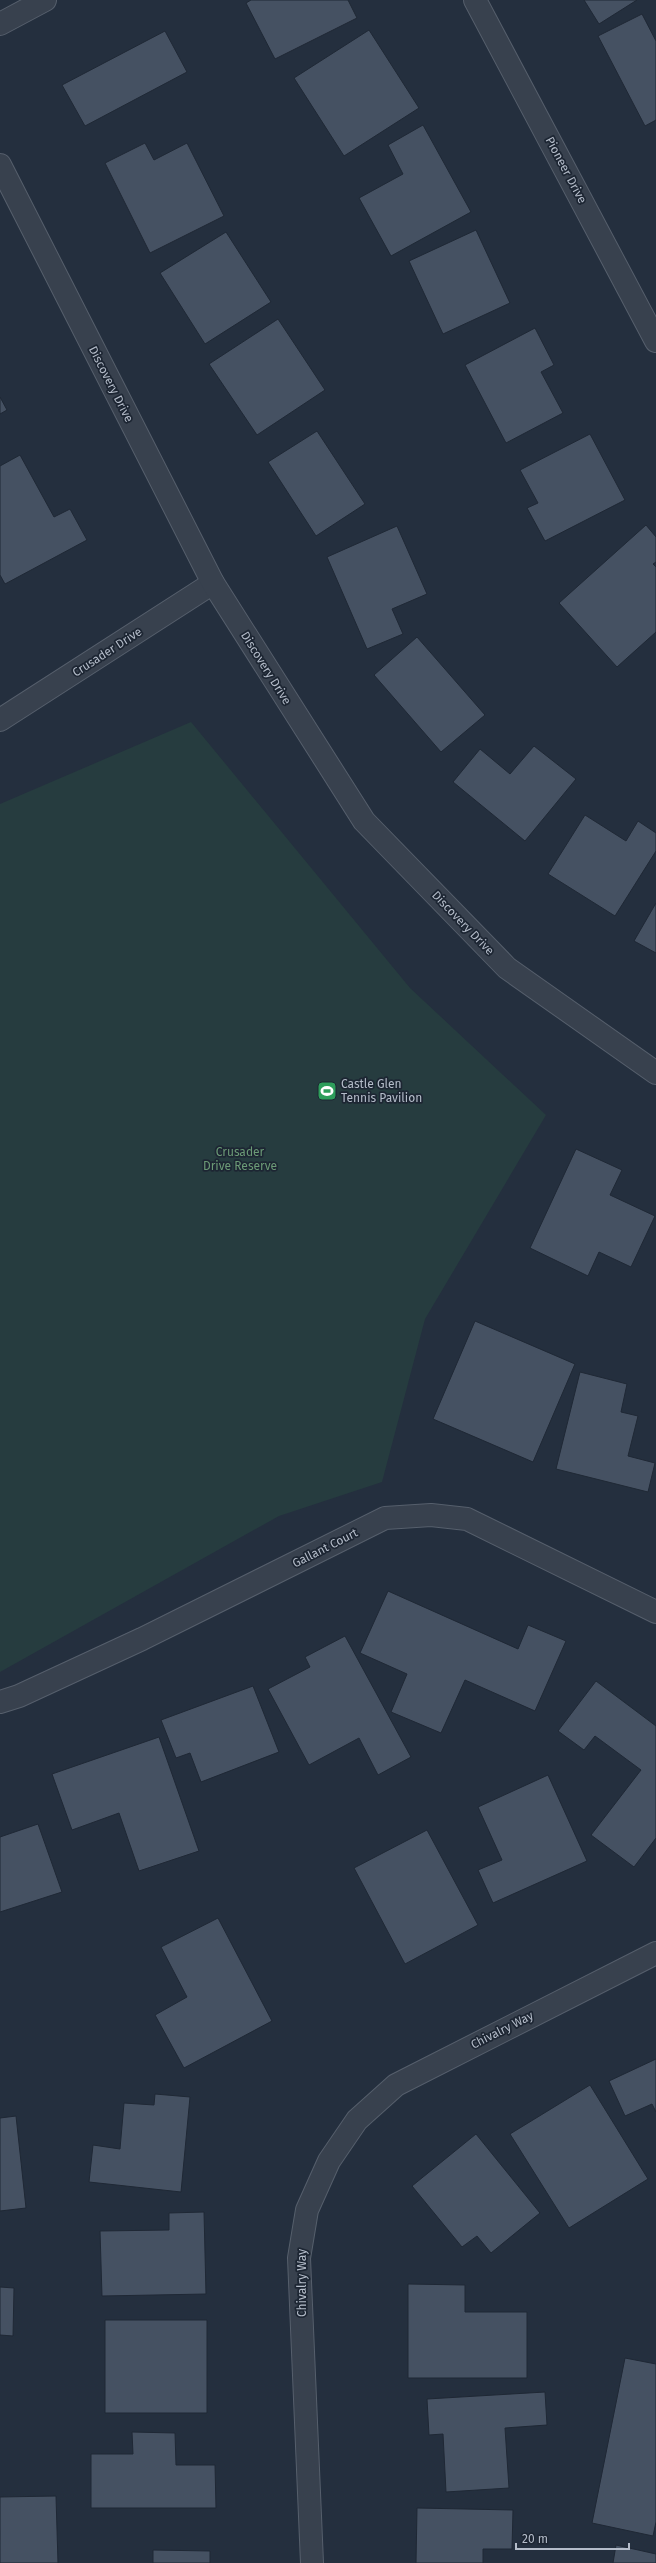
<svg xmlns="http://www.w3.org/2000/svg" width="656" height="2563" viewBox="0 0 656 2563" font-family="'Fira Sans',sans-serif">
<rect width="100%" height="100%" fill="#242f3e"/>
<path fill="#263c3f" d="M191,722L410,988L546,1115L425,1319L382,1482L279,1516L0,1672V804Z"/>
<path fill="#455162" stroke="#1f2835" d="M251,0H348L357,18L275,59L246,3Z
M584,0H637L599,24Z
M642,14L656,41V120L645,126L598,36Z
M369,30L419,108L344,156L294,78Z
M165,31L187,72L85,126L62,85Z
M423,125L471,212L391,256L359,198L403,174L388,145Z
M145,143L154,160L187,143L224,216L150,253L105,163Z
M476,230L510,303L443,334L409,261Z
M226,232L271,302L205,344L160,273Z
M278,319L325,390L257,435L209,364Z
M535,328L554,365L541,372L563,413L506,443L465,365Z
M0,397L7,410L0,414Z
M317,431L365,504L316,536L268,462Z
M590,434L625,500L545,541L527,508L538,503L520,470Z
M20,455L54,517L70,509L87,540L5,584L0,575V466Z
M646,525L656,537V562L653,564L656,567V632L617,667L559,603Z
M397,526L427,594L392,609L403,634L367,649L327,557Z
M417,637L485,715L441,752L374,675Z
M534,746L576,779L525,841L453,782L480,749L510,774Z
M585,815L626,841L638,821L656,833V851L615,916L548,874Z
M656,903V953L634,941Z
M576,1149L622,1170L610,1195L655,1216L631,1267L599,1252L588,1276L530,1248Z
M475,1321L575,1364L533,1462L433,1419Z
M580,1372L627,1384L621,1412L638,1416L628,1456L655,1463L648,1492L556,1469Z
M388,1591L518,1649L528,1625L566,1641L535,1711L465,1680L441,1733L391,1712L407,1674L360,1653Z
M345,1636L411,1757L378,1775L359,1738L309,1765L268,1689L310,1667L305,1657Z
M596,1681L656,1726V1838L634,1867L591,1835L641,1770L595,1736L584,1750L558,1731Z
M253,1686L279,1752L201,1782L190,1753L176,1758L161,1720Z
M159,1737L199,1851L139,1871L119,1813L72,1830L52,1774Z
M548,1775L587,1861L493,1903L478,1870L502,1860L478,1807Z
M38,1824L62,1892L0,1912V1837Z
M427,1830L478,1925L405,1964L354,1868Z
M218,1918L272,2021L184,2068L155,2015L187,1997L161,1947Z
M656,2059V2112L652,2104L625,2116L609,2081Z
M590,2085L648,2179L569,2228L510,2134Z
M155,2094L190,2097L181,2192L89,2182L93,2145L120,2149L124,2103L154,2105Z
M16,2116L26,2208L0,2211V2118Z
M476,2134L540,2213L491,2253L477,2236L462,2247L412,2186Z
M204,2212L206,2294L102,2296L100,2231L169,2230V2213Z
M408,2284L465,2285V2312H527V2378H408Z
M0,2287L14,2288L13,2336L0,2335Z
M105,2320H207V2413H105Z
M625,2358L656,2364V2522L653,2536L592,2523Z
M545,2392L547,2425L505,2428L509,2488L446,2492L443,2434L429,2435L427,2399Z
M132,2432L175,2433L176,2465H215L216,2508H91V2454H133Z
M56,2496L58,2563H0V2497Z
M417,2508L513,2510L512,2549H483V2563H416Z
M616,2545L656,2554V2563H613Z
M153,2550L210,2551V2563H153Z"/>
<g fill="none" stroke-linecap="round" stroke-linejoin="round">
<defs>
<path id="minor" d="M475,0L656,341
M0,720L213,583
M0,1702L19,1696L142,1639L385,1518L431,1515L467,1519L656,1612
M312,2563L299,2258L307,2210L329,2161L357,2120L396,2085L656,1953"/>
<path id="tertiary" d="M0,24L45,0
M0,165L213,583L364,821L507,968L656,1073"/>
</defs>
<use href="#minor" stroke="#565f6c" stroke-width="24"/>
<use href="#tertiary" stroke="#565f6c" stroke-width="24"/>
<use href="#minor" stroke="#38414e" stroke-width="22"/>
<use href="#tertiary" stroke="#38414e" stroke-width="22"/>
</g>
<defs>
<symbol id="stadium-square" viewBox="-11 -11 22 22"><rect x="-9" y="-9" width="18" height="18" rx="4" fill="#2e9e5b" stroke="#1d2633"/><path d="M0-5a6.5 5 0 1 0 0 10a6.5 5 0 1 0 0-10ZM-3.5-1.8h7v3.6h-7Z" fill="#fff"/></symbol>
</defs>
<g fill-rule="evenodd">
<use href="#stadium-square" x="316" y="1080" width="22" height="22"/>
</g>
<g text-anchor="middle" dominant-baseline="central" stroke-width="3.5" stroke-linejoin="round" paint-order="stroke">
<g font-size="12" fill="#b4bcc9" stroke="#1d2633">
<text transform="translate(566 170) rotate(62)">Pioneer Drive</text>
<text transform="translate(111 384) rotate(63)">Discovery Drive</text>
<text transform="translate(107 652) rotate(-33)">Crusader Drive</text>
<text transform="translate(266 668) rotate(58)">Discovery Drive</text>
<text transform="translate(463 923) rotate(46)">Discovery Drive</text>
<text transform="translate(325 1548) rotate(-27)">Gallant Court</text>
<text transform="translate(502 2030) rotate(-27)">Chivalry Way</text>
<text transform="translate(302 2283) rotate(-90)">Chivalry Way</text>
</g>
<g font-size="12" fill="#b4bcc9" stroke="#1d2633" text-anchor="start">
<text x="341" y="1084">Castle Glen<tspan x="341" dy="14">Tennis Pavilion</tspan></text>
</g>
<g font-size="12" fill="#6b9a76" stroke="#1d2633">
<text x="240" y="1152">Crusader<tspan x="240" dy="14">Drive Reserve</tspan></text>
</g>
</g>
<path d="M516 2543v6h113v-6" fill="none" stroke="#b4bcc9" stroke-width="2"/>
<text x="522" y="2543" font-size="12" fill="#b4bcc9" stroke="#1d2633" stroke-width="3" paint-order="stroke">20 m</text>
</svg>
